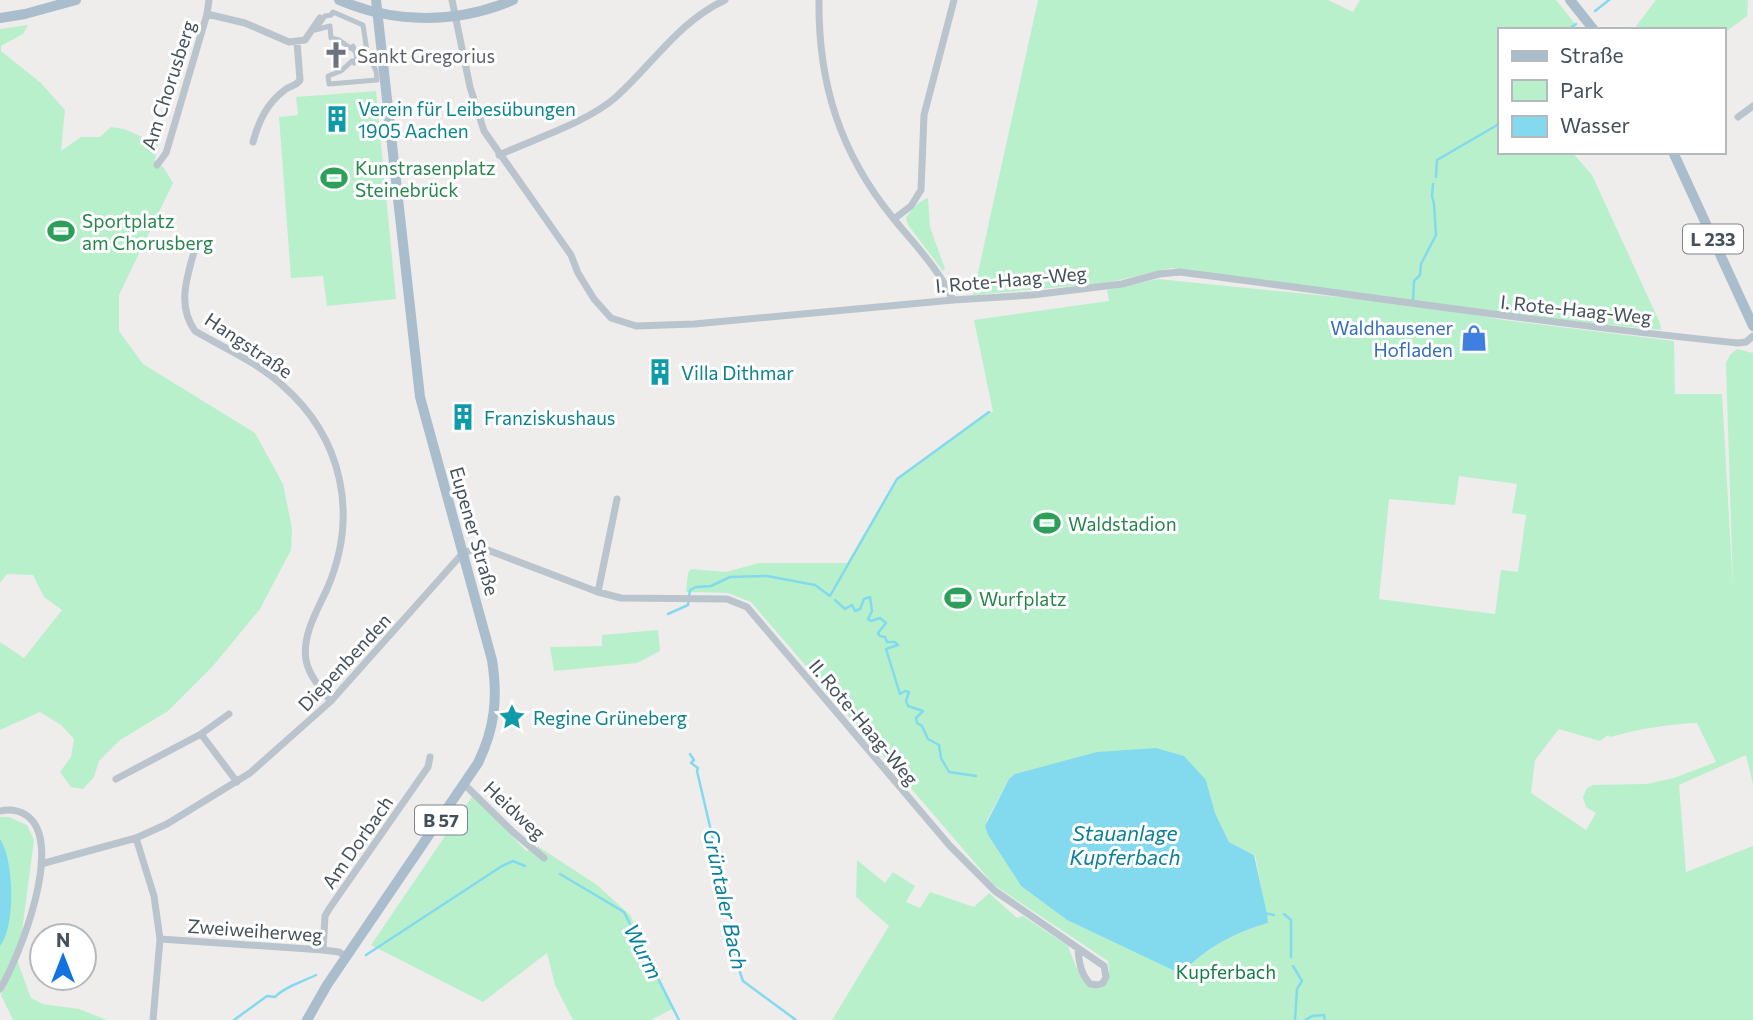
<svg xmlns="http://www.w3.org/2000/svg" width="1753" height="1020" viewBox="0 0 1753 1020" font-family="Commissioner,sans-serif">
<rect width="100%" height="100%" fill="#efecec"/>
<path fill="#b8f0cc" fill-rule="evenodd" d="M1038,0H1328L1353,12L1360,0H1556L1576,25L1571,30H1499V152H1572L1592,175L1660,323L1661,330L1504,314L1172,268L1106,283L973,295Z
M1656,0H1748L1747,16L1723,34V30H1633Z
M28,25L23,34L1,46V51L41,83L65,110L61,151L81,137H100L111,127L124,129L158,144L155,160L164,168L173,183L119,295V331L143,364L255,433L283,484L292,528L291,550L260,609L213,666L168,711L120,740L99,761L94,777L83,789L71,787L60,772L71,757L74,739L61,725L40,712L0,730V642L24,658L62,610L44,597L33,575L7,574L0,583V29Z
M376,91L396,299L327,306L323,276L291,278L279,117L298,115L296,97Z
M928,198L930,227L945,269L943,271L908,225L906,218C911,211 919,200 928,198Z
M1158,279L1418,305L1504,320L1674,341L1675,394H1722L1733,589L1726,363L1730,355L1737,349L1753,353V784L1746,755L1679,785L1686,872L1753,846V1020H832L889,926L856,897L857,860L885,883L893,872L915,886L906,902L920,908L930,892L974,907L989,893L1017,918L1023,916L1068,946L1076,967L1090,987L1100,989C1110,980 1110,974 1108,961L994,885L751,602L728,593L686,592L688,573L691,569L726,572L759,563H847L897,478L989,412H993L974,320L1109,301L1107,290ZM1459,476L1517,484L1512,513L1526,515L1518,572L1501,570L1495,614L1379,599L1389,499L1455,505ZM1697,723L1716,762L1674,778L1647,784L1593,785L1587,788L1583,797L1586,807L1596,813L1586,830L1531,793L1535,760L1559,729L1600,741L1608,735L1610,737C1639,729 1668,724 1697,723ZM1009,779L1206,780L1215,813L1229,842L1255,855L1268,923C1235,932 1205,949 1181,974L1067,920L1021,886L988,835L987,820Z
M658,630L660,651L637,663L554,671L550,647L602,646V635Z
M473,795L526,851L539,847L597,885L630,915L674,1008L651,1020H573L555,985L547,953L483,1002L371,945Z
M0,817H9L27,825L34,840L21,939L0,983Z
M17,960L31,998L43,1004L79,1009L107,1020H13L1,995Z"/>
<path fill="#83daee" d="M1156,748L1184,756L1206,780L1215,813L1229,842L1254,855L1267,914L1268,923C1235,932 1204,949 1181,974L1067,920L1021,886L988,835L985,826L1009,779L1015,774L1097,752Z
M0,839C14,859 16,927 0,946Z"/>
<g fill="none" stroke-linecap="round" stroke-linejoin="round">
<path stroke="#83daee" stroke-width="2.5" d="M1595,11L1609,0
M1568,30L1576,24
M1436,177L1437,160L1499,124
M1413,301L1414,281L1420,275L1421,264L1436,235L1434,204L1432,196L1433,184
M835,600L845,609L852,605L855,611L860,609L864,599L870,597L872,611L868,619L871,621L880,618L886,623L878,633L880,636L885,637L887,642H895L898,645L886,649L900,694L905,691L909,692L906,701L908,706L923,711L916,718L917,723L922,726L928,739L939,745L941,758L949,772L976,776
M668,614L688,605L690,590L696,587L711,586L730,577L767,576L815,585L830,596L897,479L989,412
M690,754L694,760L691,763L698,768L697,771L725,891L736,961L743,981L796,1020
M560,874L624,912L679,1020
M1264,913L1274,915
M1284,914L1291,920V957
M366,955L502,866L513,861L525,866
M1293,966L1302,981L1297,989L1295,1020
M234,1020L267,996L275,997C284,987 302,982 316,975
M1305,1020L1312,1016L1324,1015L1325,1020"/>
<path stroke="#bac4cc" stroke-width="5" d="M333,12L363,25L367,51L376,71L377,80L329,84L328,76L341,71L352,61L354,63L357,57L353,46L352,49L339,40L331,38L330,26L315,30L325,16L331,15Z"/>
<path stroke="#bac4cc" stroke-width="7" d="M452,0L470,87L484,131L571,255L578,273L594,299L611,318L636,326L694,324L953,300L1032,295L1122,284L1159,274L1180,272C1366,296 1551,324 1738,343L1746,342L1753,336
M819,0C818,83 840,153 893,218C915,245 938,268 953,300
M207,14L245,23L289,42L305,40L320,18
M1738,117L1753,106
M253,142C259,120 267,103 286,89C292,85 296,86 300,80L297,42
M499,155C534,139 588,122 616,97C653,64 678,22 725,0
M157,165L166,153L207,14L209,0
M894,219L911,206L921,190L924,115L954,0
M197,241C189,272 175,303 195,331C224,348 257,362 282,385C343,438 359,515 327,589C317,611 302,635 306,660C309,676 321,689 331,701
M598,592L617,499
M201,734L237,782
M116,779L201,734L229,714
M465,785L514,833L544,858
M0,811C9,809 18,810 26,815C66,841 19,958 0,989
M136,838L154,896L160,939L153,1020
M41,864L136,838L167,824L250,773L331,701L462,554L471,550L485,549L598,592L621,598L727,599L747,607L950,846L995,891L1104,966L1106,977L1103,983L1098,985L1090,984C1081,974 1079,963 1078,949
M160,939L323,950L339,952L347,957
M323,950L325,916L329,909L428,767L430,757"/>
<path stroke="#aabdcd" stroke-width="10" d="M339,0C395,24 456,24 513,0
M1570,0L1594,30
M0,18L25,14L76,0
M1673,152L1753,326
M307,1020L327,985L478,763C495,728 498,698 492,660L420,397L376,0"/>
</g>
<defs>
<symbol id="church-bare" viewBox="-9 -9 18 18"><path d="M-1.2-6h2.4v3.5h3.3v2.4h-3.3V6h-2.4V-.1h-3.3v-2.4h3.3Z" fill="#6b7280" stroke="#fff" stroke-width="2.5" paint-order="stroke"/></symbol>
<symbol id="building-bare" viewBox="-9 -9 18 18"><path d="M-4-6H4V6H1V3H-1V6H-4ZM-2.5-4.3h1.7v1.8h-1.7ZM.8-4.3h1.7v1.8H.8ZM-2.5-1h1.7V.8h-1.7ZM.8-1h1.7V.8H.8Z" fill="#0f9aa8" stroke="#fff" stroke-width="2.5" paint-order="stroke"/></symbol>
<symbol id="stadium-bare" viewBox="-9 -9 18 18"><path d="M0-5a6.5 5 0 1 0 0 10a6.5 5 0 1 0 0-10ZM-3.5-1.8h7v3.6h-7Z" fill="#2e9e5b" stroke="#fff" stroke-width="2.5" paint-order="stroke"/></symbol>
<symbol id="shop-bare" viewBox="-9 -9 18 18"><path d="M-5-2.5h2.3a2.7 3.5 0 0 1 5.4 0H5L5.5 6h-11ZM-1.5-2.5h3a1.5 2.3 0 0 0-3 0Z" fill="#3f7fe0" stroke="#fff" stroke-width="2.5" paint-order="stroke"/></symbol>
<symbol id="sight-bare" viewBox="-9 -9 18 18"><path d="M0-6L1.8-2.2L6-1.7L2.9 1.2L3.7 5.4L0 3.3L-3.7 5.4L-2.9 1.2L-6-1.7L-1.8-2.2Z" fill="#0f9aa8" stroke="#fff" stroke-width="2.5" paint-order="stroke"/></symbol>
</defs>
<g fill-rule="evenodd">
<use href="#church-bare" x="317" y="36" width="38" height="38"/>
<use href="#building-bare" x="318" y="100" width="38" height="38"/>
<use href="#stadium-bare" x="315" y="159" width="38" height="38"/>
<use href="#stadium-bare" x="42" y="212" width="38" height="38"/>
<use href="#shop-bare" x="1455" y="319" width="38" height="38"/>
<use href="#building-bare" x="641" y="353" width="38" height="38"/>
<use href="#building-bare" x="444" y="398" width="38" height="38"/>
<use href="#stadium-bare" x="1028" y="504" width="38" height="38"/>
<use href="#stadium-bare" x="939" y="579" width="38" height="38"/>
<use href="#sight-bare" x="493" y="698" width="38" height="38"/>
</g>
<g text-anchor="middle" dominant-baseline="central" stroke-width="6" stroke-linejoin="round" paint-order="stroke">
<g fill="#fff" stroke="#7c848c" stroke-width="2">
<rect x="1683" y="224.5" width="60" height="29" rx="5"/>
<rect x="415" y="805.5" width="52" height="29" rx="5"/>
</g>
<g font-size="18" font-weight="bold" fill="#44505a">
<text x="1713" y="239">L 233</text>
<text x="441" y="820">B 57</text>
</g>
<g font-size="19" fill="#5b616d" stroke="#fff" text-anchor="start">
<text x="357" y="55">Sankt Gregorius</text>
</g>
<g font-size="19" fill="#44505a" stroke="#fff">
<text transform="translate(168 85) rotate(-72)">Am Chorusberg</text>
<text transform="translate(1011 279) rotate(-5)">I. Rote-Haag-Weg</text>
<text transform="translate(1576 309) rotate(6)">I. Rote-Haag-Weg</text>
<text transform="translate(249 345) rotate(34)">Hangstraße</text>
<text transform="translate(475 531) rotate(74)">Eupener Straße</text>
<text transform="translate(344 662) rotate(-47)">Diepenbenden</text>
<text transform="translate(864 722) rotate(50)">II. Rote-Haag-Weg</text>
<text transform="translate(515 810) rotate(43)">Heidweg</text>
<text transform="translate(357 842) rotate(-55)">Am Dorbach</text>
<text transform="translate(255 930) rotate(4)">Zweiweiherweg</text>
</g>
<g font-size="19" fill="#0d838f" stroke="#fff" text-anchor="start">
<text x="358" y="108">Verein für Leibesübungen<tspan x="358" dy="22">1905 Aachen</tspan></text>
<text x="681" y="372">Villa Dithmar</text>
<text x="484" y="417">Franziskushaus</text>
<text x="533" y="717">Regine Grüneberg</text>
</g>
<g font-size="19" fill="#27864d" stroke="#fff" text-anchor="start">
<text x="355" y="167">Kunstrasenplatz<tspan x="355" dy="22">Steinebrück</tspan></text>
<text x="82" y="220">Sportplatz<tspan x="82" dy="22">am Chorusberg</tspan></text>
<text x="1068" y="523">Waldstadion</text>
<text x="979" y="598">Wurfplatz</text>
</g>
<g font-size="19" fill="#366cbe" stroke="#fff" text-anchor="end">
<text x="1453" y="327">Waldhausener<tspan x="1453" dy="22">Hofladen</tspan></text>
</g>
<g font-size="19" fill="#137d46" stroke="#fff">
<text x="1226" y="971">Kupferbach</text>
</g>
<g font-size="21" font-style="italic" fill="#08809b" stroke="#fff">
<text x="1125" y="832">Stauanlage<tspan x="1125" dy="24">Kupferbach</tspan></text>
<text transform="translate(726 899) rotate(78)">Grüntaler Bach</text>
<text transform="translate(644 951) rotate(63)">Wurm</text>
</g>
</g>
<rect x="1498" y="28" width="228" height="126" fill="#ffffff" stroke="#b4b9bd" stroke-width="2"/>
<rect x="1512" y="51" width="35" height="10" fill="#aabdcd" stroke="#b4b9bd" stroke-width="2"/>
<text x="1560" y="63" font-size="21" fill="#44505a">Straße</text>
<rect x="1512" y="80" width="35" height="21" fill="#b8f0cc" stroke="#b4b9bd" stroke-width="2"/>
<text x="1560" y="98" font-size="21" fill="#44505a">Park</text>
<rect x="1512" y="116" width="35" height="21" fill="#83daee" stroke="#b4b9bd" stroke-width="2"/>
<text x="1560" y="133" font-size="21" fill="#44505a">Wasser</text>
<g transform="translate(63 957)"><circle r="33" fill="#ffffff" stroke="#b4b9bd" stroke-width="2"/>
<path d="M0-5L12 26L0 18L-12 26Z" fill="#1372e2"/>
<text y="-10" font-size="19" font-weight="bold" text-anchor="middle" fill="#44505a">N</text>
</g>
</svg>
